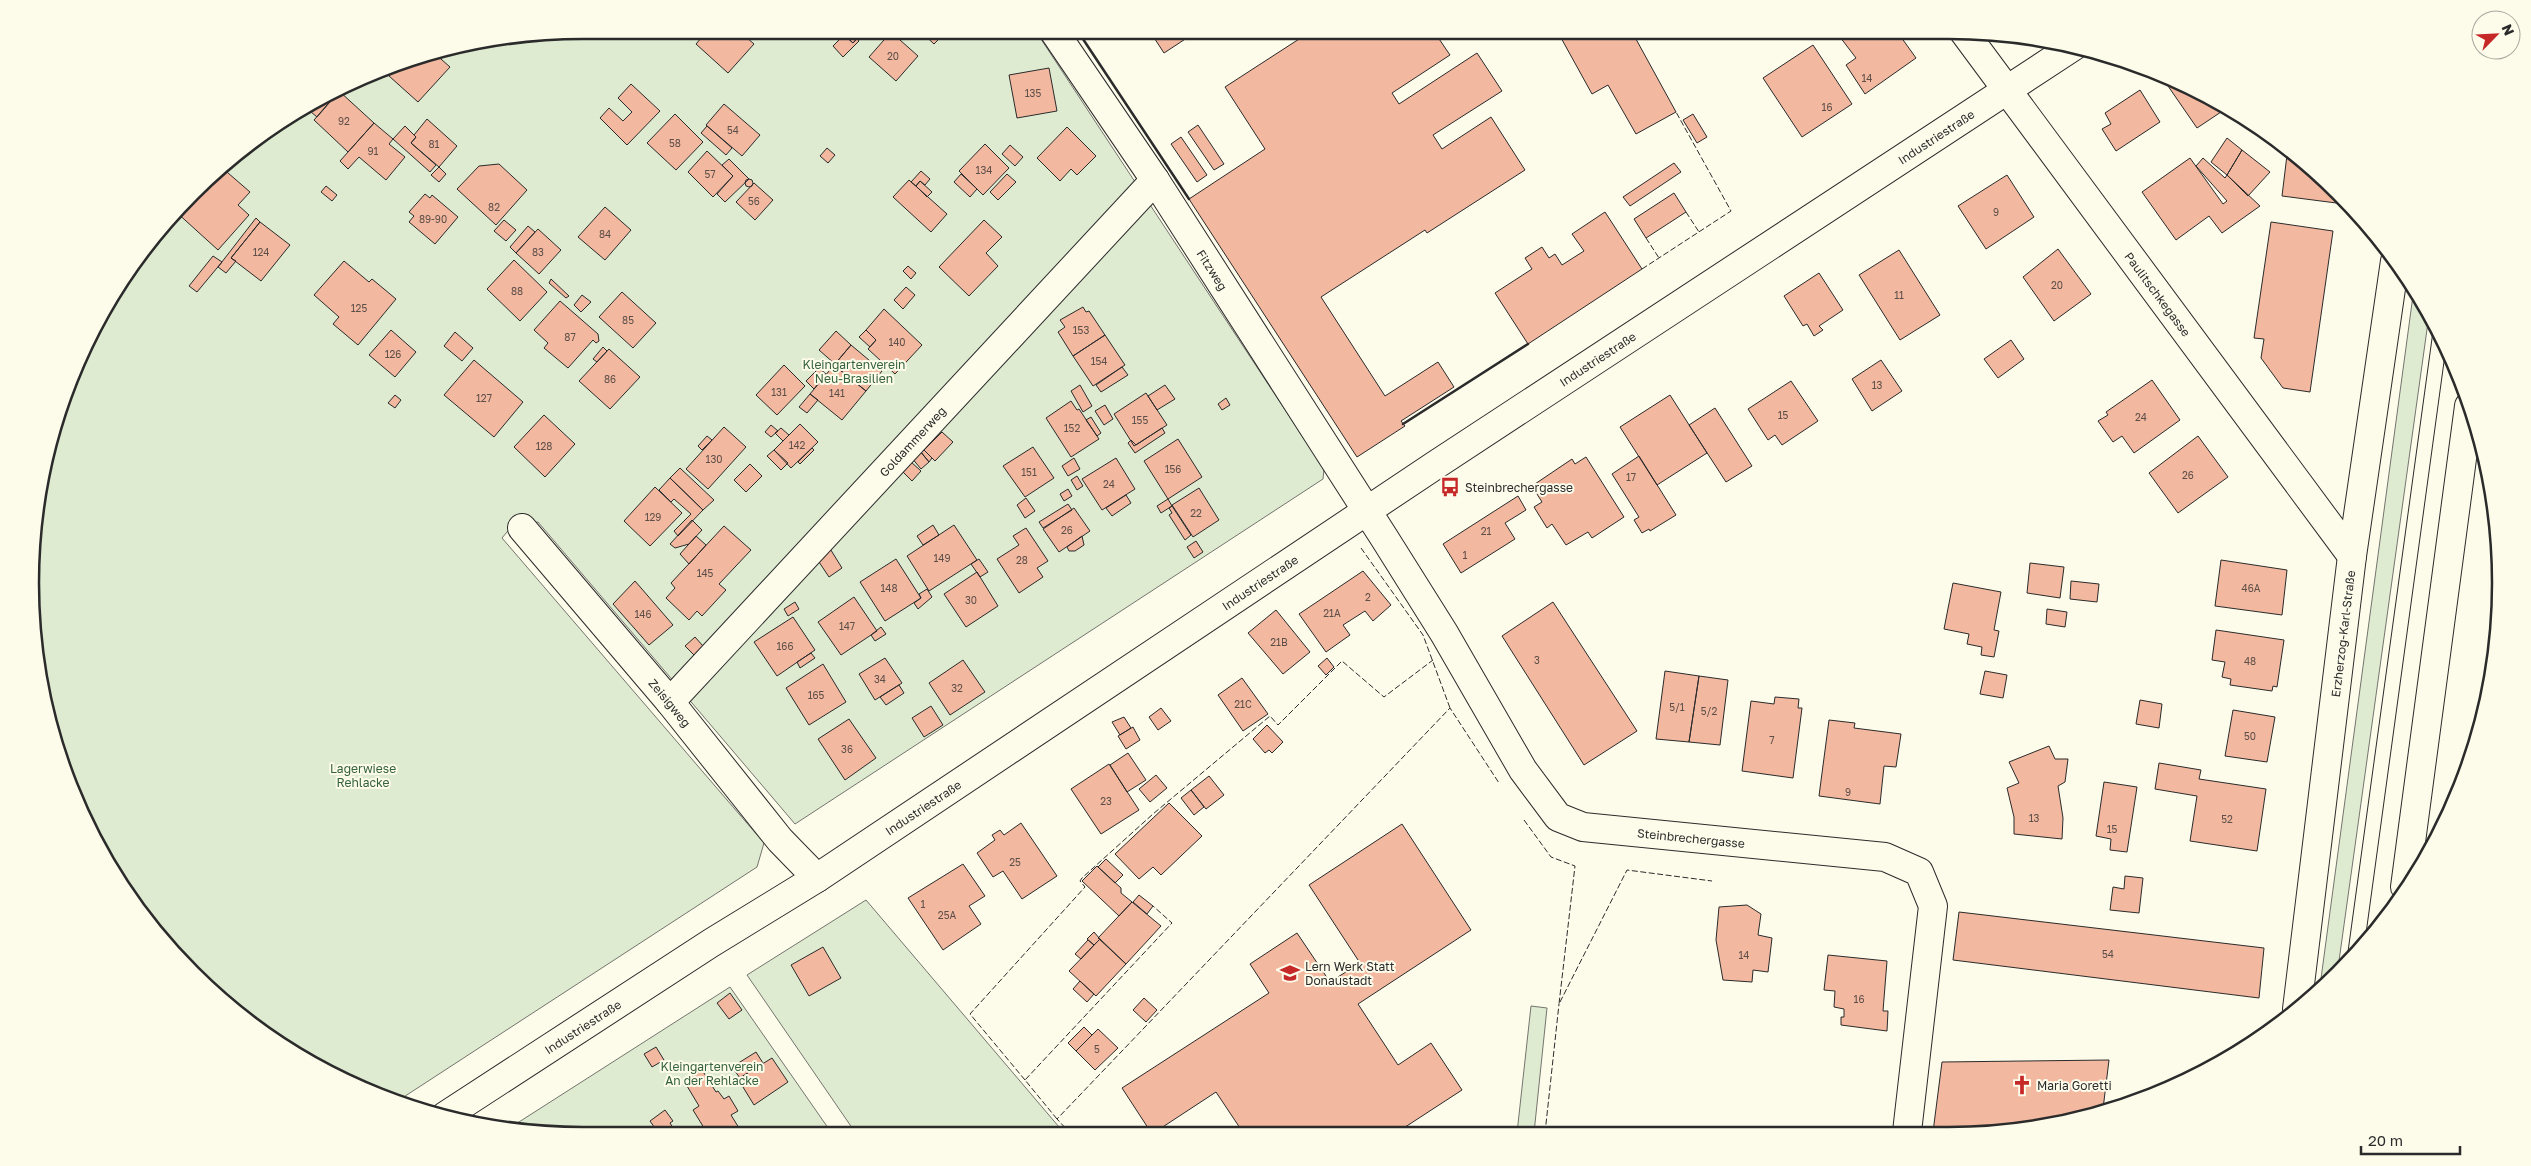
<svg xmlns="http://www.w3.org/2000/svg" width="2531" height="1166" viewBox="0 0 2531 1166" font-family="'Golos Text',sans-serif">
<rect width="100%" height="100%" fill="#fdfbea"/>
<path fill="#deebd1" stroke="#74746e" d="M583,30H1035L1324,469L1323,479L795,824L538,522L512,526L502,538L764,843L757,867L396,1102L372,1094L306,1062L219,999L167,947L104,859L59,761L35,655L30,583L41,475L59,405L104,306L167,219L219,167L307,104L405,59L475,41Z
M2414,288L2429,315L2338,968L2320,986Z
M866,900L1065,1134L857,1135L747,975Z
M730,987L833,1135L583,1136L508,1129Z
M1531,1006L1547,1008L1534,1133H1517Z"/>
<path fill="#f2b8a0" stroke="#2b2b2b" d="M708,30H738L754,44L728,73L696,44Z
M839,30H866L853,43Z
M919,30H948L934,44Z
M1149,30H1199L1164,53Z
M1313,30H1433L1450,55L1392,93L1399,104L1477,53L1502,91L1433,135L1442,149L1491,117L1525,170L1427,233L1425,230L1321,297L1385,396L1438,362L1454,387L1401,421L1405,426L1357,457L1189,199L1265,149L1225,87Z
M1571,30H1631L1676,112L1636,134L1608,85L1592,94L1560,36Z
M1681,30H1700L1687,39Z
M1849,30H1896L1916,58L1865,94L1846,65L1856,58L1840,37Z
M891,32L918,56L896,81L869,57Z
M844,35L853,43L857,38L859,41L843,57L833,46Z
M1813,45L1852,104L1802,137L1763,78Z
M433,52L450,67L418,102L389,76L404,60Z
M1049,68L1057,111L1017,118L1009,75Z
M2176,81L2227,108L2197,128L2168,86Z
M631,84L660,111L627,145L600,118L609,108L623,121L632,112L618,98Z
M2140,90L2160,122L2116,151L2102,129L2111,124L2105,113Z
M339,91L374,123L348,152L314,120Z
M333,92L336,95L317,117L304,106Z
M724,104L760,135L742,156L706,125Z
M675,114L703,142L676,170L647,143Z
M1693,114L1707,137L1697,143L1683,120Z
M427,119L457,146L439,167L411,143L416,137L414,135Z
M374,123L393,139L389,144L405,157L386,180L359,157L348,169L340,161Z
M1198,125L1224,164L1214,170L1188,132Z
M405,126L416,137L411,143L436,165L430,172L393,139Z
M707,126L732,148L726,155L701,133Z
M1067,127L1096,156L1077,175L1071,169L1060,181L1037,158Z
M1181,137L1207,175L1197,182L1171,144Z
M2227,138L2242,150L2227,175L2211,162Z
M985,144L1009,168L983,195L959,171Z
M1010,145L1023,157L1015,166L1002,154Z
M827,148L835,155L828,163L820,156Z
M2242,150L2270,172L2248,196L2227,175Z
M707,151L733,176L713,197L688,172Z
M2287,155L2295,156L2339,192L2344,198V204L2282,196Z
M2190,158L2223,204L2227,201L2196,166L2203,158L2225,178L2227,175L2260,206L2222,233L2209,216L2176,240L2142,192Z
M729,159L749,179L725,202L717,194L733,176L722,165Z
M1674,163L1681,172L1630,206L1623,197Z
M499,164L527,190L496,225L457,189L479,166Z
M220,166L250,192L238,205L249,215L218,250L175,211Z
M439,167L446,174L439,182L431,175Z
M921,171L930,179L925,185L920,181L916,186L911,182Z
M961,174L977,189L970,197L954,182Z
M1007,174L1016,182L998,200L990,192Z
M2007,175L2034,217L1986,249L1958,206Z
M745 183a4 4 0 1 1 8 0a4 4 0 1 1-8 0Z
M909,180L947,214L931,232L893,197Z
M920,181L932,192L927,197L916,186Z
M754,183L773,200L755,220L736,202Z
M326,186L337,195L332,201L321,192Z
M1674,193L1686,212L1646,238L1634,219Z
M425,194L430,198L432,195L458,217L435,244L409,222L414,216L409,212Z
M605,207L631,230L605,260L578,237Z
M1605,212L1642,269L1528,344L1495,293L1532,269L1525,258L1542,247L1549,258L1555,254L1562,265L1584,251L1572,234Z
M256,218L260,222L231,258L236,261L226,273L218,267Z
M504,220L516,230L506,241L494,231Z
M984,220L1002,237L986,253L998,266L969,296L939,267Z
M260,222L290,245L261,281L231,258Z
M2271,222L2333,231L2310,392L2283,388L2261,358L2264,339L2254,338Z
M528,226L535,232L516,253L510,247Z
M538,229L561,250L539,274L516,253Z
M2058,249L2091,294L2054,321L2023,277Z
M1899,250L1940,315L1900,340L1859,275Z
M213,256L222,262L197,292L189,286Z
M514,260L547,292L520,321L487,289Z
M344,261L369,282L372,279L396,299L358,345L333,324L339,317L314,295Z
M908,266L916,273L911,279L903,271Z
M1819,273L1843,310L1819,326L1823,330L1814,336L1807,324L1803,326L1784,296Z
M551,279L569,296L566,298L549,283Z
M906,287L915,295L903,309L894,300Z
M622,292L656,323L633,348L599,317Z
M582,295L591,302L581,312L574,305Z
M560,301L598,334L599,341L596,343L593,340L568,368L544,348L548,343L534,330Z
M1083,307L1086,312L1089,311L1105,335L1073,356L1058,332L1065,327L1060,320Z
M884,309L922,345L895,374L868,349L876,340L866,330Z
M391,330L416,352L395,377L369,355Z
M866,330L876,340L870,347L859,337Z
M836,331L851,345L835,364L819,350Z
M455,332L473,348L462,361L444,346Z
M1105,335L1125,365L1093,386L1073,356Z
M2011,340L2024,359L1998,378L1984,359Z
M851,345L882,371L866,391L834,365Z
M603,347L607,351L597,362L593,359Z
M609,349L640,377L610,409L579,381Z
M474,360L523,402L494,437L444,395Z
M1881,360L1902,391L1872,411L1852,379Z
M784,365L805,386L777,415L756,395Z
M834,365L866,391L842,420L810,394Z
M1122,367L1128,375L1101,392L1096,385Z
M819,368L826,374L814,389L806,381Z
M2152,380L2180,420L2134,453L2122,436L2113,442L2098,421L2108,415L2106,412Z
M1791,381L1818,421L1782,445L1775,435L1768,440L1748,409Z
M1080,385L1092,406L1083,412L1071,391Z
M1165,385L1175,399L1157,410L1148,396Z
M1146,393L1167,425L1134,446L1114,414Z
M810,394L818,400L807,413L799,407Z
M395,395L401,400L395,408L388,403Z
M1670,395L1707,453L1657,485L1620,427Z
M1226,398L1230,405L1222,410L1218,404Z
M1071,401L1077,410L1079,409L1099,439L1071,457L1046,418Z
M1105,405L1113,419L1104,425L1095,411Z
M1715,408L1752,466L1726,482L1689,425Z
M544,415L575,444L545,477L514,447Z
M1091,417L1101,433L1097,436L1086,420Z
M800,424L818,442L791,468L774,450Z
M771,425L778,431L771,437L765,432Z
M724,427L746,447L708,489L686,469Z
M781,428L789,435L783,441L775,433Z
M1162,428L1165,433L1135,453L1128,443L1131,440L1136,445Z
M942,432L953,442L935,461L924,450Z
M707,436L712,440L702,450L698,446Z
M2198,436L2228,477L2178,513L2149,473Z
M1178,439L1202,477L1168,499L1144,461Z
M1033,447L1054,478L1025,497L1003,466Z
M812,448L814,450L800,464L798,462Z
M774,450L788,463L781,470L767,456Z
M919,450L929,462L921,469L911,457Z
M924,450L932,458L929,462L921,452Z
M1639,456L1676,515L1650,531L1649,529L1642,533L1634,520L1639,517L1612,474Z
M1586,457L1624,517L1592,538L1588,532L1566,545L1552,524L1547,528L1534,507L1542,502L1532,486L1572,459L1575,464Z
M1074,458L1080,469L1068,476L1062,466Z
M1116,458L1135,489L1102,510L1082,479Z
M911,462L921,471L912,481L902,471Z
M750,464L762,476L746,492L734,480Z
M680,468L714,500L703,510L670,478Z
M1077,476L1083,486L1077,490L1071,480Z
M670,478L703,510L678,536L674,531L691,514L674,499L671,502L659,490Z
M655,487L682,513L650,546L624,521Z
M1199,488L1219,520L1193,537L1172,505Z
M1068,489L1072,496L1064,501L1060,494Z
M1126,495L1131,503L1112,516L1106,508Z
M1518,496L1526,510L1505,523L1515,539L1461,573L1443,544Z
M1026,498L1035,511L1025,518L1017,505Z
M1168,499L1172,506L1161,513L1157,506Z
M1068,504L1072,510L1043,528L1039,522Z
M1172,506L1191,535L1185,540L1169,515L1172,513L1169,508Z
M1074,508L1090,531L1059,552L1043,529Z
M692,520L702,530L689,544L675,548L670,544Z
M933,525L939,535L923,545L917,536Z
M954,525L977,560L929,591L907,556Z
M724,526L751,550L719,584L726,590L702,616L697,611L689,620L666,598L675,588L671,583Z
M1026,528L1048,561L1037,568L1043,577L1019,593L997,559L1019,545L1013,536Z
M696,536L706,545L689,564L680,554Z
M1082,536L1084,545L1075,551H1069L1067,547Z
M1196,541L1203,552L1194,558L1187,547Z
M829,547L842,568L829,577L817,559Z
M896,559L921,598L885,621L860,582Z
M979,559L988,572L980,577L971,564Z
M2221,560L2287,570L2282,615L2215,606Z
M2030,563L2064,567L2060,598L2027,593Z
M1363,571L1391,605L1373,621L1365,611L1343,625L1350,635L1326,652L1299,614Z
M977,572L998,606L966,627L944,594Z
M635,581L673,625L649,645L613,604Z
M2071,581L2099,584L2097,602L2070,599Z
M1953,583L2001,592L1994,630L1999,631L1994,657L1981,655L1982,647L1967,644L1969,634L1944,629Z
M927,589L932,597L918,609L914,603L921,598L919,594Z
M854,597L877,631L841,655L818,622Z
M795,602L799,609L788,616L784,609Z
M1553,602L1637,731L1584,765L1502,636Z
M2047,609L2067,612L2065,627L2046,624Z
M1276,610L1310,652L1283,674L1248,633Z
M793,617L815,650L777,676L754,642Z
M881,627L886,634L875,641L871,635Z
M2216,630L2284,640L2277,687L2273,686L2272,691L2230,685L2231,679L2222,677L2225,662L2212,660Z
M695,637L703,646L694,655L685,646Z
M811,653L815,658L800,668L797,662Z
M885,658L902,683L875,700L859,674Z
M1327,658L1334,667L1326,675L1318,666Z
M963,660L985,692L950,715L929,683Z
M823,664L846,702L809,725L786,688Z
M1665,671L1699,676L1689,742L1656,739Z
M1985,671L2007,675L2003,698L1980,694Z
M1699,676L1728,680L1720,745L1689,742Z
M1242,678L1268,714L1243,731L1218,695Z
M899,685L904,693L886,705L880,697Z
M1775,697L1799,699L1798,708H1802L1793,778L1742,771L1751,701L1774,704Z
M2140,700L2162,704L2159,728L2136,724Z
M931,706L943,725L924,737L912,718Z
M1161,708L1171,721L1158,730L1149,717Z
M2233,710L2275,717L2267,762L2225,756Z
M1124,717L1131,728L1120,735L1112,722Z
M849,719L876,758L845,780L818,739Z
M1829,720L1855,723L1854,728L1901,734L1896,767L1884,766L1880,804L1819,796Z
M1267,725L1283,742L1272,753L1269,750L1265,753L1253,739Z
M1133,727L1140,740L1126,749L1118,736Z
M2049,746L2055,759H2068L2065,782L2058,786L2063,818L2062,839L2014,834V817L2007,788L2019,783L2009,762Z
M1128,753L1146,780L1127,792L1110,765Z
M2159,763L2201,770L2199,779L2266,789L2257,851L2190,841L2197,796L2155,789Z
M1109,764L1139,810L1101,834L1071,789Z
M1156,775L1167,788L1150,802L1139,789Z
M1209,776L1224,795L1206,809L1191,790Z
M2104,782L2137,787L2127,852L2110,850L2111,839L2096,836Z
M1191,790L1204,807L1194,815L1181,798Z
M1169,803L1202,836L1161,875L1153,867L1139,879L1115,854Z
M1021,823L1057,876L1022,899L1003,871L993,877L977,853L995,840L992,835L1000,830L1004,835Z
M1402,824L1471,930L1358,1004L1398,1065L1431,1043L1462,1090L1396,1133L1244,1134L1216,1092L1152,1134L1122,1088L1269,993L1250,964L1297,933L1330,982L1360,963L1309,885Z
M1106,859L1123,875L1115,883L1098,867Z
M963,864L985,896L969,906L981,924L943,950L908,898Z
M1097,866L1121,888V893L1132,902L1119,916L1082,881Z
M2125,876L2143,878L2139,913L2110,910L2113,887L2124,889Z
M1139,895L1153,906L1147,914L1133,902Z
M1132,902L1161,926L1126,964L1098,938Z
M1747,905L1761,914L1758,935L1772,938L1768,972L1753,970L1752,982L1723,980L1716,940L1719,907Z
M1959,912L2264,948L2259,998L1953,960Z
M1094,932L1100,939L1094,945L1087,939Z
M1100,939L1126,964L1096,996L1069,971Z
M1088,940L1094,945L1081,959L1075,954Z
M823,947L841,978L809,996L791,965Z
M1828,955L1887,961L1883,1011H1888L1887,1031L1841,1025V1017H1844V1009L1834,1007L1835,991L1824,990Z
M1080,981L1094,994L1087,1002L1073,989Z
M730,993L742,1010L729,1019L717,1003Z
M1144,998L1157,1010L1146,1022L1133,1010Z
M1084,1027L1092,1035L1076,1051L1068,1043Z
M1098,1029L1118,1048L1095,1070L1076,1051Z
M656,1047L664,1060L652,1067L644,1054Z
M756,1052L763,1063L740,1078L732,1067Z
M772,1058L788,1082L754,1105L738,1079Z
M2109,1060L2103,1109L2020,1131L1933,1132L1942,1062Z
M702,1070L716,1092L718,1091L724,1099L729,1096L738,1111L731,1115L739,1128L726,1136H709L693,1110L699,1106L684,1081Z
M665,1110L673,1121L670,1123L678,1136H651L657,1131L650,1121Z"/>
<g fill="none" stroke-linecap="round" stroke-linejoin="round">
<defs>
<g id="minor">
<path id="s1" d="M1053,30L1155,180L1385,539L1444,633L1523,770L1558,817L1583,827L1885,857L1919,872L1933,906L1907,1132"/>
<path id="s2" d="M1964,32L2352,556"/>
<path id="s3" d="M522,528L670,702L780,840L817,878"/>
<path id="s4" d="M670,702L1155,180"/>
</g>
<g id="tertiary">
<path id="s5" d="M445,1116L711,943L817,878L1437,464L2074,46"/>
</g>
<g id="secondary">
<path d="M2405,887L2469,406"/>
<path id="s6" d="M2297,1009L2352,556L2395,261"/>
</g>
</defs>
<use href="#minor" stroke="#2b2b2b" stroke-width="30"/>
<use href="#tertiary" stroke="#2b2b2b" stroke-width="30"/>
<use href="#secondary" stroke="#2b2b2b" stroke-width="30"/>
<use href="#minor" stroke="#fdfbea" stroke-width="28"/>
<use href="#tertiary" stroke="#fdfbea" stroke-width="28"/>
<use href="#secondary" stroke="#fdfbea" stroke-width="28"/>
<path stroke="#2b2b2b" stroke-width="1" d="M2365,941L2446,347
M2347,959L2434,324"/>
<path stroke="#2b2b2b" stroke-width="1" stroke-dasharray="6 2.5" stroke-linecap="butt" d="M1686,212L1699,232
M1646,238L1659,258
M1642,269L1731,211L1676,112
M1361,548L1423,635L1450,708
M1524,820L1551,857L1575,866L1559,1004L1627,870L1712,881
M1025,1080L970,1014L1085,887L1080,881L1082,878L1153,814L1270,716L1278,725L1342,661L1384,697L1433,660
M1057,1119L1025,1080L1172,923L1153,906
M1545,1133L1559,1004
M1071,1134L1057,1119L1450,708L1499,783"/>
<path stroke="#2b2b2b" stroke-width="2.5" d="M1077,30L1189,199
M1403,424L1528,344"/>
</g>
<defs>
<symbol id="bus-bare" viewBox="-9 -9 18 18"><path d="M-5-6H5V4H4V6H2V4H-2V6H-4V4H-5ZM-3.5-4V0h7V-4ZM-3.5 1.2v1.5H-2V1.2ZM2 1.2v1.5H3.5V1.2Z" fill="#c62828" stroke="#fdfbea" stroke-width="2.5" paint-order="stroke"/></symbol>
<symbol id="school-bare" viewBox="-9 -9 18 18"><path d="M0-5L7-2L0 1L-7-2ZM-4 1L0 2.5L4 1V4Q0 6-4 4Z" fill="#c62828" stroke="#fdfbea" stroke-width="2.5" paint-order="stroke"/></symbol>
<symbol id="church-bare" viewBox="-9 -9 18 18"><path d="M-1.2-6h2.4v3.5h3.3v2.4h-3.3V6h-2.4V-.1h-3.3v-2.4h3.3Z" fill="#c62828" stroke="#fdfbea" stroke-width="2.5" paint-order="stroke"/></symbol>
</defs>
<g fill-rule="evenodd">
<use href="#bus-bare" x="1436" y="473" width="28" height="28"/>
<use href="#school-bare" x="1276" y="959" width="28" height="28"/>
<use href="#church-bare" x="2008" y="1071" width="28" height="28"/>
</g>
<g text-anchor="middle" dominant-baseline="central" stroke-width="4" stroke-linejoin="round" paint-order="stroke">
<g font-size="10" fill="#5d4e48">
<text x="893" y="56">20</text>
<text x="1867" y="78">14</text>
<text x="1033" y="93">135</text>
<text x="1827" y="107">16</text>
<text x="344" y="121">92</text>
<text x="733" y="130">54</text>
<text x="675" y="143">58</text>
<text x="434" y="144">81</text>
<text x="373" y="151">91</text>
<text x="984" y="170">134</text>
<text x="710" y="174">57</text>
<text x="754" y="201">56</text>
<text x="494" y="207">82</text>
<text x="1996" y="212">9</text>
<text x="433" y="219">89-90</text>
<text x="605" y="234">84</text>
<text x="261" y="252">124</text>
<text x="538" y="252">83</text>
<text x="2057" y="285">20</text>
<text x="517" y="291">88</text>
<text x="1899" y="295">11</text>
<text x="359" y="308">125</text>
<text x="628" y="320">85</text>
<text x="1081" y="330">153</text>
<text x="570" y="337">87</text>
<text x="897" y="342">140</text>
<text x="393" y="354">126</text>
<text x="1099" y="361">154</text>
<text x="610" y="379">86</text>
<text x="1877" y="385">13</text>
<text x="779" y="392">131</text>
<text x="837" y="393">141</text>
<text x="484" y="398">127</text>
<text x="1783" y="415">15</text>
<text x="2141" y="417">24</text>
<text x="1140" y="420">155</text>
<text x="1072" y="428">152</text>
<text x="797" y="445">142</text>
<text x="544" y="446">128</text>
<text x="714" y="459">130</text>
<text x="1173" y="469">156</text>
<text x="1029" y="472">151</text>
<text x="2188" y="475">26</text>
<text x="1631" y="477">17</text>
<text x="1109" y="484">24</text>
<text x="1196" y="513">22</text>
<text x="653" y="517">129</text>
<text x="1067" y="530">26</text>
<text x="1486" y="531">21</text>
<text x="1465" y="555">1</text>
<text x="942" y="558">149</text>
<text x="1022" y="560">28</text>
<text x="705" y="573">145</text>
<text x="889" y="588">148</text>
<text x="2251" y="588">46A</text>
<text x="1368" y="597">2</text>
<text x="971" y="600">30</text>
<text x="1332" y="613">21A</text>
<text x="643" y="614">146</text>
<text x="847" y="626">147</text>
<text x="1279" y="642">21B</text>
<text x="785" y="646">166</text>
<text x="1537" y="660">3</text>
<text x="2250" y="661">48</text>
<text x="880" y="679">34</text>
<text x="957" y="688">32</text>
<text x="816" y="695">165</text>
<text x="1243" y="704">21C</text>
<text x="1677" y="707">5/1</text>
<text x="1709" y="711">5/2</text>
<text x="2250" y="736">50</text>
<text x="1772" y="740">7</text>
<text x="847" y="749">36</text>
<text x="1848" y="792">9</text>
<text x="1106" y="801">23</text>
<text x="2034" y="818">13</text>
<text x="2227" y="819">52</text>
<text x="2112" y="829">15</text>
<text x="1015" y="862">25</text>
<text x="923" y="904">1</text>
<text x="947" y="915">25A</text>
<text x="2108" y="954">54</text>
<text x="1744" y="955">14</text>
<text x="1859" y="999">16</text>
<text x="1097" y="1049">5</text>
</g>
<g font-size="12" fill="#2b2b2b" stroke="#fdfbea">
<text stroke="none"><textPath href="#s5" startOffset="1784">Industriestraße</textPath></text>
<text stroke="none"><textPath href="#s1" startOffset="288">Fitzweg</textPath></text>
<text stroke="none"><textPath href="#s2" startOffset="326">Paulitschkegasse</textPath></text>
<text stroke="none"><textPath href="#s5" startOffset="1379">Industriestraße</textPath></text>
<text stroke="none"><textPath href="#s4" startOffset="356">Goldammerweg</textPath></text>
<text stroke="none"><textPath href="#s5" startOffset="974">Industriestraße</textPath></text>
<text stroke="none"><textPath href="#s6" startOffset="378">Erzherzog-Karl-Straße</textPath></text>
<text stroke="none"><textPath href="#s3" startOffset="229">Zeisigweg</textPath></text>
<text stroke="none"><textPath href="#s5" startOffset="569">Industriestraße</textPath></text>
<text stroke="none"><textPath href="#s1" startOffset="1071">Steinbrechergasse</textPath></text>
<text stroke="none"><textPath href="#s5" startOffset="164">Industriestraße</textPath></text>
</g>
<g font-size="12" fill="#34623c" stroke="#fdfbea">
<text x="854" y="364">Kleingartenverein<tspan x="854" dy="14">Neu-Brasilien</tspan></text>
<text x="363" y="768">Lagerwiese<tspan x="363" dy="14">Rehlacke</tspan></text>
<text x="712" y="1066">Kleingartenverein<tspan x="712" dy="14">An der Rehlacke</tspan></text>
</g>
<g font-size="12" fill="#2b2b2b" stroke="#fdfbea" text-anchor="start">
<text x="1465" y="487">Steinbrechergasse</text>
<text x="1305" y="966">Lern Werk Statt<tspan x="1305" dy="14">Donaustadt</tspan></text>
<text x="2037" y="1085">Maria Goretti</text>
</g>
</g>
<path d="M0 0H2531V1166H0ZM583 39H1948A544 544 0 0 1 2492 583V583A544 544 0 0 1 1948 1127H583A544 544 0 0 1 39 583V583A544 544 0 0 1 583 39Z" fill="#fdfbea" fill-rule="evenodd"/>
<path fill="none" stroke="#2b2b2b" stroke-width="2.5" d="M583 39H1948A544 544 0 0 1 2492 583V583A544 544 0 0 1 1948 1127H583A544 544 0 0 1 39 583V583A544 544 0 0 1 583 39Z"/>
<g transform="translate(2496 35) rotate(66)"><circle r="24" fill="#fdfbea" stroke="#a9a89e"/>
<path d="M0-4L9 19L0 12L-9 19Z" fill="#c62828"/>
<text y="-8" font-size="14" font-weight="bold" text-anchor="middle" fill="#2b2b2b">N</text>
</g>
<path d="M2361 1146v8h99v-8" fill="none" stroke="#2b2b2b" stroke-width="2.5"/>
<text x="2368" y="1146" font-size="15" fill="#2b2b2b" stroke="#fdfbea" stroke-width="4" paint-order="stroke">20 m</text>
</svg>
